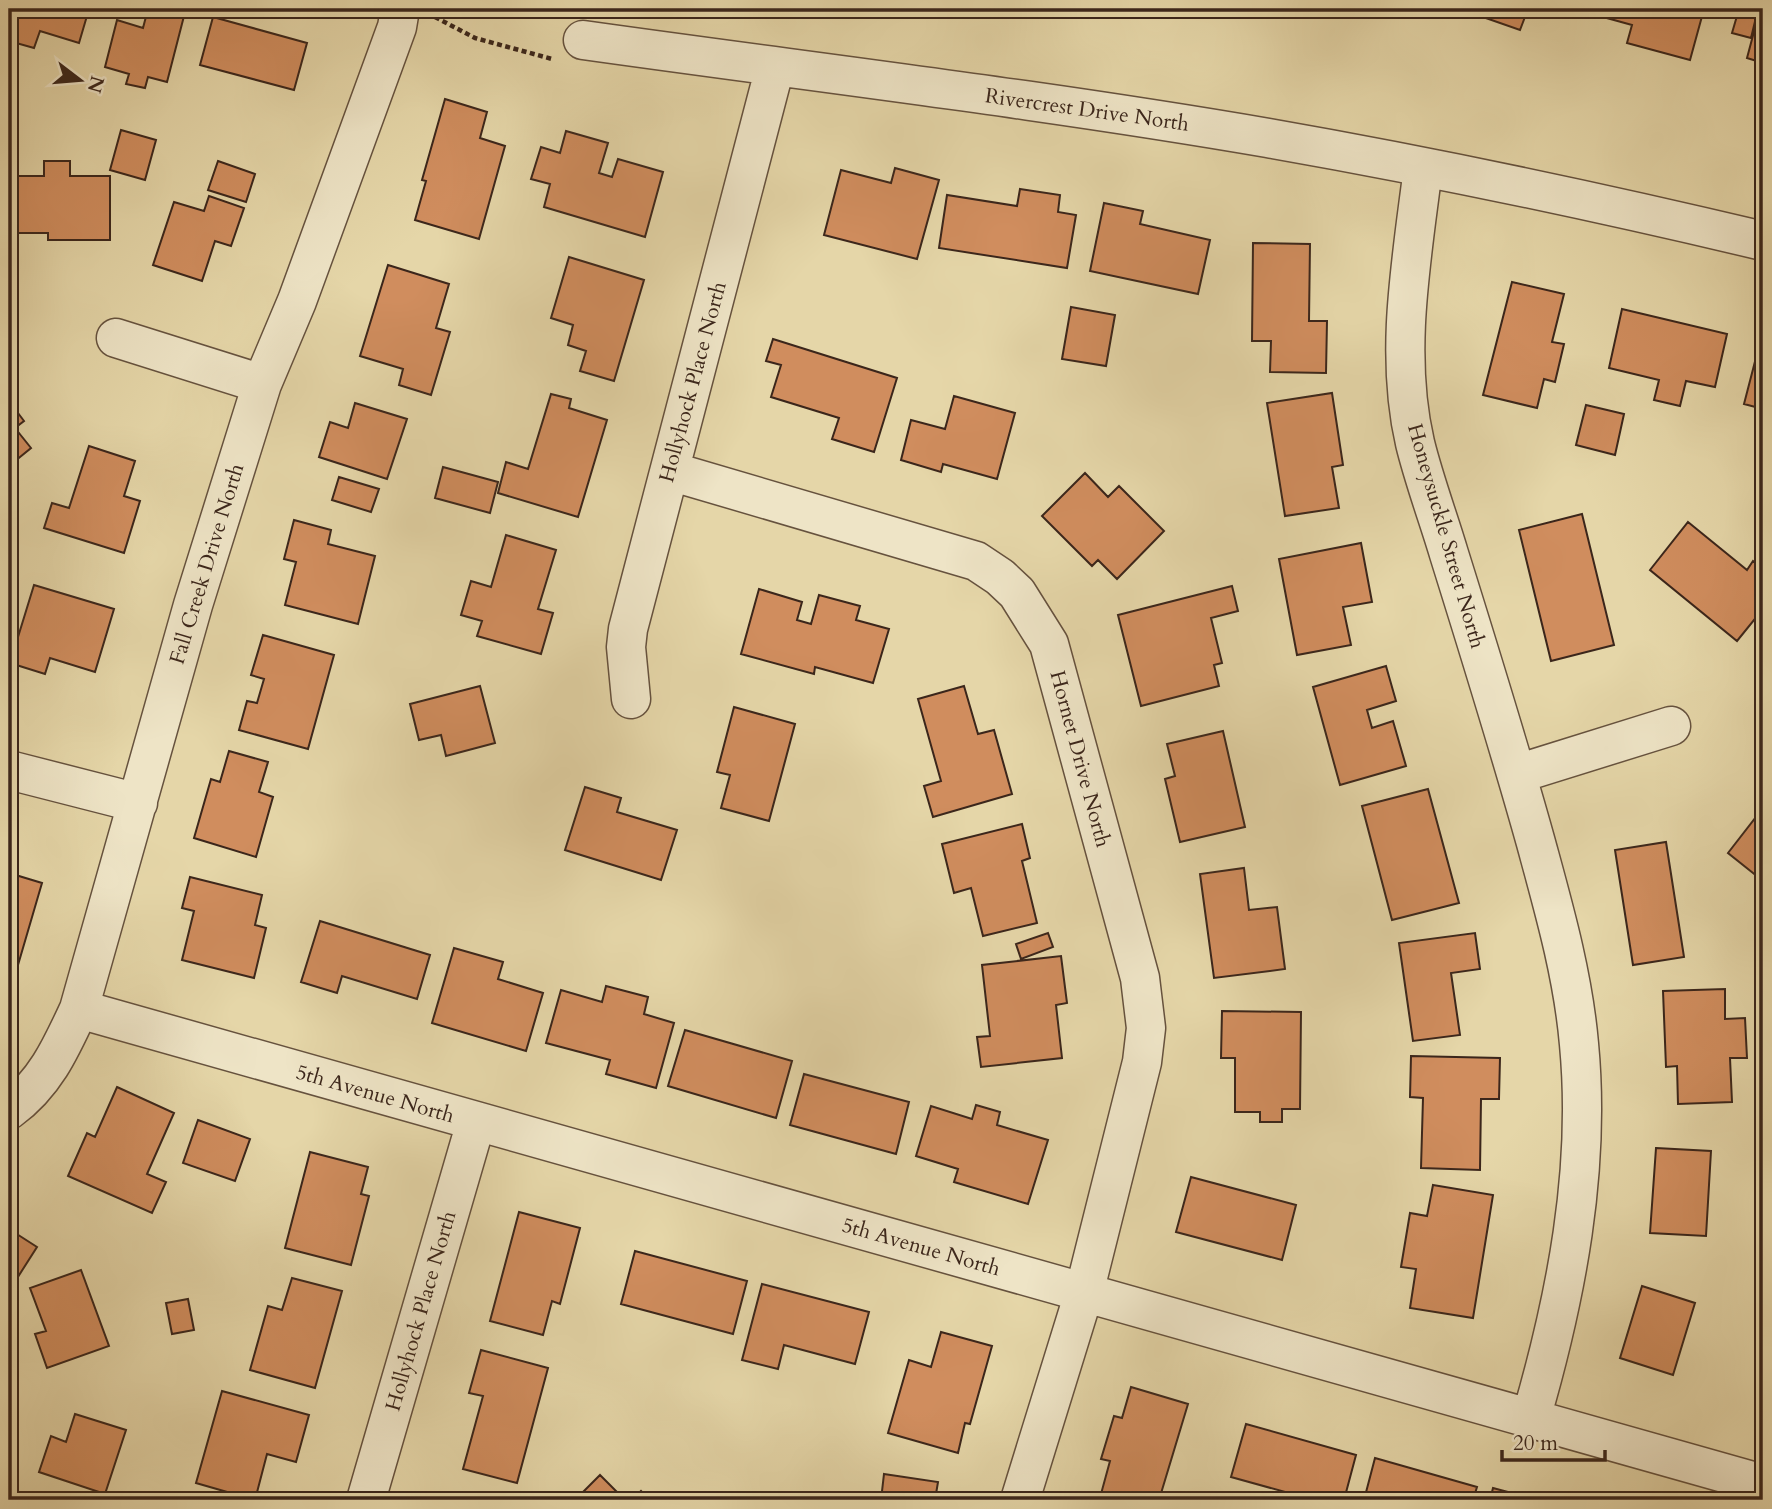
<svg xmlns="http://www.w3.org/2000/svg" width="1772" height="1509" viewBox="0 0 1772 1509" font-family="Cardo,serif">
<rect width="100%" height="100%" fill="#e5d6a8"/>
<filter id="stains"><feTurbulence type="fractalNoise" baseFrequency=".00286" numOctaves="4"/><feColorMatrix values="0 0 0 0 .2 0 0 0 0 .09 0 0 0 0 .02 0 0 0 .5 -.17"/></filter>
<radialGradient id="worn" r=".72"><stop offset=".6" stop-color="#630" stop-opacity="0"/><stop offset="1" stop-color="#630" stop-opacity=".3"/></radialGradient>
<path fill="#d08d5e" stroke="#3b261b" stroke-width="2" d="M9,9H89L79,43L40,31L34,48L9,41Z
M148,9L184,16L167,82L148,77L145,88L126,84L129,74L105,67L117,20L143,28Z
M1460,9H1528L1520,30Z
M1574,9H1704L1690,60L1627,43L1632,25Z
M1739,9H1758L1751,38L1732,33Z
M1760,9H1763V63L1747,58Z
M213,17L307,43L294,90L200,65Z
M445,99L487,112L480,138L505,146L479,239L415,220L426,181L422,180Z
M121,130L156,140L145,180L110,170Z
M566,131L608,143L599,173L612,177L618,159L663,172L645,237L544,207L550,184L531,179L541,147L560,153Z
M44,161H70V176H110V240H48V233H18V176H44Z
M218,161L255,174L246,202L208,190Z
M895,168L939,180L917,259L824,235L841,170L891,183Z
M1020,189L1060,195L1058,212L1076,215L1067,268L939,248L947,195L1017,206Z
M209,196L244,208L231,246L215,241L202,281L153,265L174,202L204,211Z
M1104,203L1143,211L1140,224L1210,240L1198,294L1090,271Z
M1253,243L1310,244L1309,321H1327L1326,373L1270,372L1271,341H1252Z
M569,257L644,280L614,381L580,371L586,351L568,345L573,325L551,318Z
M388,265L449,284L436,328L450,332L431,395L399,385L403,369L360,356Z
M1512,282L1564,294L1552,342L1564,344L1555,382L1544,379L1537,408L1483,395Z
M1071,307L1115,315L1106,366L1062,359Z
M1622,309L1727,334L1715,387L1686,381L1680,406L1654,400L1659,380L1609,368Z
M773,339L897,378L874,452L832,439L839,418L771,397L781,365L766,361Z
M1759,346L1763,347V409L1744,404Z
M1332,393L1343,465L1332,467L1339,508L1285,516L1267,403Z
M551,394L571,399L569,408L607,420L578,517L498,493L506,462L528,469Z
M954,396L1015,413L997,479L943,464L941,472L901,460L911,420L945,429Z
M9,401L24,421L15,428L31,448L9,466Z
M355,403L407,419L387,479L319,457L330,422L348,428Z
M1586,405L1624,414L1615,455L1576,445Z
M89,446L135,461L124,496L140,501L124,553L44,528L52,503L69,508Z
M443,467L498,482L490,513L435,498Z
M1085,473L1108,497L1119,486L1164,531L1117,579L1098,560L1092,566L1042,516Z
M339,477L379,489L371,512L332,500Z
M1582,514L1614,645L1551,661L1519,530Z
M294,520L331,530L328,544L375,556L358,624L285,605L296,562L284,559Z
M1688,522L1747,570L1753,561L1763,570V609L1737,641L1650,570Z
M506,535L556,550L538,609L553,613L541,654L477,636L482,621L461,615L471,581L491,587Z
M1361,543L1372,602L1343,607L1351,645L1297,655L1279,559Z
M34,585L114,609L95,672L50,658L45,674L10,663Z
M1232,586L1238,611L1211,618L1222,663L1214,665L1219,686L1141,706L1118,615Z
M759,589L802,602L797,620L811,624L819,595L860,606L856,620L889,629L873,683L815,667L814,674L741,654Z
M263,635L334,655L308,749L239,730L247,701L257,703L264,679L251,675Z
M1386,666L1396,701L1367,710L1372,728L1393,721L1406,766L1340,785L1313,687Z
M480,686L495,743L446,756L441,735L419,740L410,704Z
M964,686L978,734L994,730L1012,794L933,817L924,786L941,781L918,699Z
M734,707L795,724L769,821L721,808L730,775L717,772Z
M1223,731L1245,827L1180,842L1165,779L1175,776L1167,744Z
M229,751L268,762L259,792L273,797L256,857L194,838L211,779L220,782Z
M585,787L621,798L617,812L677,830L661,880L565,850Z
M1428,789L1459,903L1392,920L1362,806Z
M1763,808V881L1728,853Z
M1022,824L1030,858L1022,861L1037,923L983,936L971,888L954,893L942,844Z
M1666,842L1684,957L1633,965L1615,850Z
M1244,868L1249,910L1277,907L1285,969L1214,978L1200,874Z
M9,873L42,883L18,965L9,962Z
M190,877L262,895L255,925L266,928L254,978L182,960L194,911L182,908Z
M320,921L430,955L417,999L342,976L337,993L301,982Z
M1048,933L1053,947L1021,959L1016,944Z
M1475,933L1480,969L1451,973L1460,1035L1413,1041L1399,943Z
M454,948L503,962L498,979L543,993L526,1051L432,1023Z
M1061,956L1067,1003L1056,1005L1062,1058L981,1067L977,1037L990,1036L982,965Z
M606,986L648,997L644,1014L674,1023L656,1088L606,1074L610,1060L546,1043L561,990L602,1002Z
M1725,989V1019L1745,1018L1747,1058H1730L1732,1102L1678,1104L1677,1066L1666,1067L1663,991Z
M1222,1011L1301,1012L1300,1109H1282V1122H1260V1112H1235V1058H1221Z
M685,1030L792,1061L776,1118L668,1086Z
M1411,1056L1500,1058L1499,1099H1481L1480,1170L1421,1168L1423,1098L1410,1097Z
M804,1074L909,1102L896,1154L790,1125Z
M117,1087L174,1113L147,1174L166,1182L152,1213L68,1176L87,1133L95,1137Z
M976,1105L1000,1112L997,1125L1048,1140L1028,1204L954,1182L958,1169L916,1156L931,1106L972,1119Z
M198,1120L250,1139L235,1181L183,1163Z
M1656,1148L1711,1151L1706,1236L1650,1233Z
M310,1152L368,1167L361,1194L369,1196L351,1265L285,1248Z
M1191,1177L1296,1205L1282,1260L1176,1232Z
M1433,1185L1493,1195L1473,1318L1410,1308L1416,1269L1401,1267L1410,1213L1427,1216Z
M519,1212L580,1228L560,1304L552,1301L543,1335L490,1321Z
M9,1229L37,1247L9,1291Z
M635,1251L747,1281L733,1334L621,1304Z
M81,1270L109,1346L47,1368L35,1334L46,1331L30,1288Z
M292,1278L342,1291L315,1388L250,1370L268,1306L282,1310Z
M762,1284L869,1312L855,1364L784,1345L778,1369L742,1360Z
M1642,1286L1695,1303L1673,1375L1620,1358Z
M188,1299L194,1330L172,1334L166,1303Z
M941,1332L992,1346L970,1424L965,1423L958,1453L888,1433L909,1360L931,1367Z
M481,1350L548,1368L517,1483L463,1469L483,1396L469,1393Z
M1131,1387L1188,1404L1159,1500H1123L1101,1494L1110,1461L1101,1459L1114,1416L1122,1418Z
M222,1391L309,1415L296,1462L267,1454L255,1500L196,1483Z
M75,1414L126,1430L105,1494L39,1472L51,1436L66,1442Z
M1246,1424L1356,1455L1344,1500H1314L1231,1477Z
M1375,1458L1477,1487L1473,1500H1364Z
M884,1474L938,1482L935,1500H881Z
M600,1475L625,1500H575Z
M1493,1488L1527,1497L1526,1500H1490Z
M641,1491L650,1500H632Z"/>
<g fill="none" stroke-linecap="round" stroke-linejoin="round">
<defs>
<path id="minor" d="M583,40C811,72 1041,99 1268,138C1434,167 1599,202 1763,241
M1423,168C1412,258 1394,353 1415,443C1424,480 1438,517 1449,554C1479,650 1509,746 1536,843C1554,909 1573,975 1579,1044C1591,1170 1566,1298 1531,1418
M116,338L262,384
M670,471L976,561L1000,577L1017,593L1049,644L1140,978L1146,1028L1142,1062L1084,1293L1020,1500
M631,699L626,647L628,629L775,67
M9,770L138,803
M1517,774L1671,726
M79,1009L1763,1484
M9,1110C45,1084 61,1048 79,1009L193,605L262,384L297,301L397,27L400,9
M366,1500L476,1122"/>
</defs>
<use href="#minor" stroke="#66523e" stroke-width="41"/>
<path stroke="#3b261b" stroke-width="4.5" stroke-dasharray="5 3.5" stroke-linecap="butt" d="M435,17L475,38L552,59"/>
<use href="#minor" stroke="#eee4c6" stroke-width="38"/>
</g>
<g text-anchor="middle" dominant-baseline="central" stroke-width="5" stroke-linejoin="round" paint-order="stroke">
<g font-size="21" fill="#3b261b" stroke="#eee4c6">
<text transform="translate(1087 110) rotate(8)">Rivercrest Drive North</text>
<text transform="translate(693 382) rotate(-75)">Hollyhock Place North</text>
<text transform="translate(1446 536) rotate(74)">Honeysuckle Street North</text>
<text transform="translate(207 564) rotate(-73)">Fall Creek Drive North</text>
<text transform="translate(1080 759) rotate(75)">Hornet Drive North</text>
<text transform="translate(375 1094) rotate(16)">5th Avenue North</text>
<text transform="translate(921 1247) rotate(16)">5th Avenue North</text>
<text transform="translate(421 1311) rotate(-74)">Hollyhock Place North</text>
</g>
</g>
<rect width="1772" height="1509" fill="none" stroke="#e5d6a8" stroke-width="35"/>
<rect x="10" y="10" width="1751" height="1488" fill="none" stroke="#3b261b" stroke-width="3.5"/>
<rect x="18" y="18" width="1737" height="1474" fill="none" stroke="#3b261b" stroke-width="2"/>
<g transform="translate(80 80) rotate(106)" stroke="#eee4c6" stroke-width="5" paint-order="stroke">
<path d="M0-5L12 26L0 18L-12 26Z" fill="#3b261b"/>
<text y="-10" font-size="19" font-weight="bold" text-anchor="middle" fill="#3b261b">N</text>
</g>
<path d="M1502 1450v10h103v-10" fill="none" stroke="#3b261b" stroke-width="3.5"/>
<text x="1513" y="1450" font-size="21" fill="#3b261b" stroke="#eee4c6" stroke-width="5" paint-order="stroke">20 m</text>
<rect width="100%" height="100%" filter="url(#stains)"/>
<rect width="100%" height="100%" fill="url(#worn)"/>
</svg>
